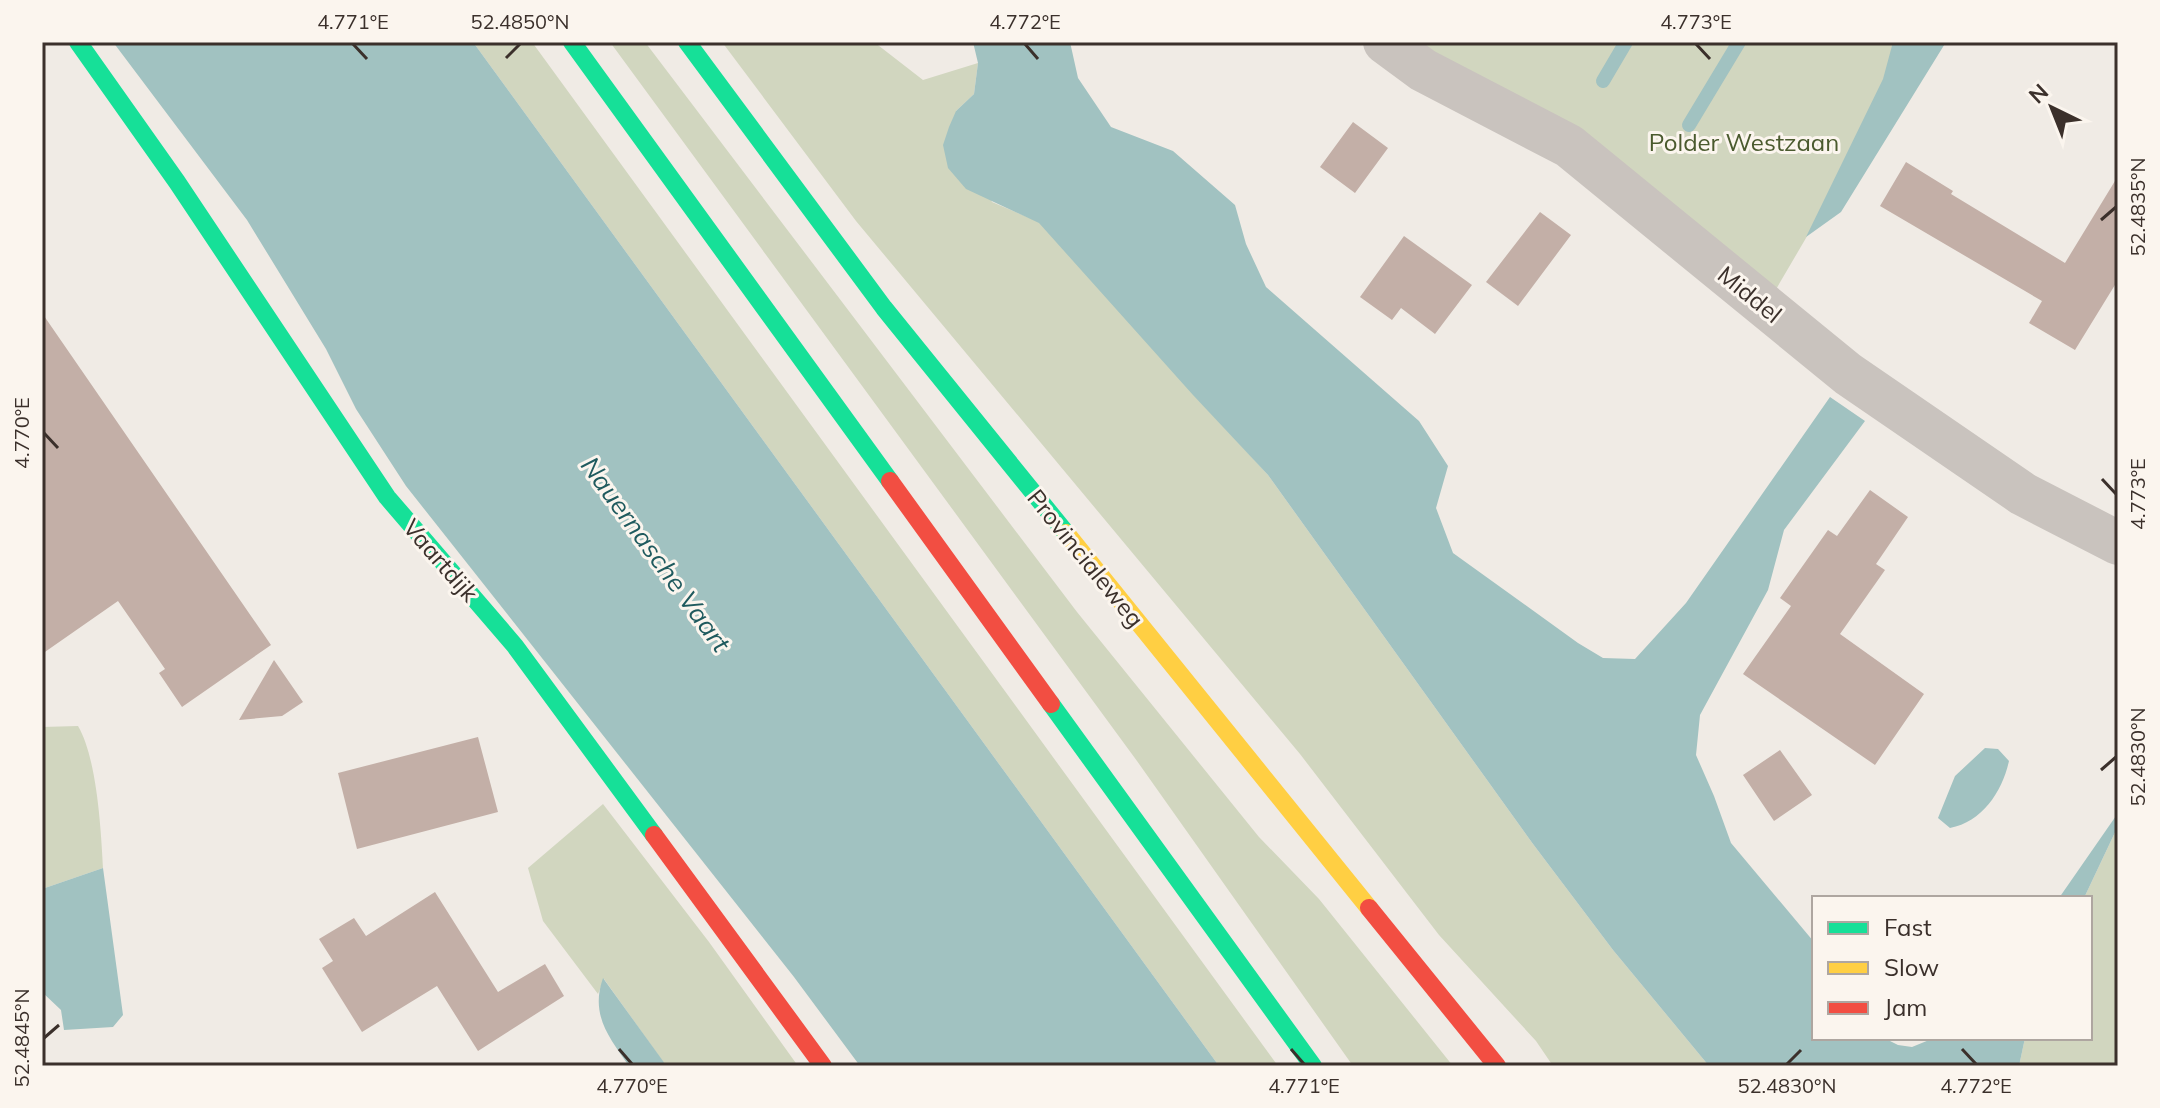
<svg xmlns="http://www.w3.org/2000/svg" width="2160" height="1108" viewBox="0 0 2160 1108" font-family="Mulish,sans-serif">
<rect width="100%" height="100%" fill="#f0ebe5"/>
<path fill="#d1d6bf" d="M473,42H532L1278,1066H1219Z
M610,42H645L1077,612L1259,837L1319,899L1453,1066H1353L1137,761Z
M722,42H874L923,80L978,63L974,94L956,111L992,202L1039,222L1268,475L1533,844L1613,950L1709,1066H1553L1536,1041L1439,935L1300,754L856,221Z
M1418,42H1917L1899,79L1775,291Z
M78,726C97,758 101,830 103,868L42,889V727Z
M603,804L709,942L798,1066H666L604,979L598,994L543,921L528,868Z
M2118,826V1066H2019L2025,1038H2090V898H2084Z"/>
<path fill="#a1c2c1" d="M113,42H473L1219,1066H860L794,977L406,486L356,409L326,349L247,220Z
M973,42H1070L1078,78L1111,127L1173,151L1235,205L1246,244L1266,287L1419,421L1448,466L1436,508L1453,553L1578,643L1603,658L1635,659L1686,603L1830,397L1865,421L1784,530L1768,590L1700,715L1696,755L1714,796L1731,843L1814,942V1038H1884L1898,1045L1912,1047L1934,1038H2025L2019,1066H1709L1613,950L1533,844L1268,475L1193,395L1039,223L966,189L948,168L943,145L949,127L956,111L974,94L978,63Z
M1893,42H1946L1841,212L1806,237L1883,79Z
M1985,748L1998,749L2009,761C2002,792 1982,822 1950,828L1938,818L1955,776Z
M2118,813V826L2084,898H2059Z
M103,868L123,1015L113,1027L64,1030L61,1010L42,992V889Z
M603,978L663,1061L666,1066H629C609,1037 590,1015 603,978Z"/>
<g fill="none" stroke-linecap="round" stroke-linejoin="round">
<path stroke="#a1c2c1" stroke-width="14" d="M1603,81L1626,42
M1689,125L1739,42"/>
</g>
<path fill="#c3afa7" d="M1353,122L1388,148L1355,193L1320,167Z
M1906,162L1953,191L1951,194L2065,263L2118,176V280L2075,350L2029,323L2042,301L1880,206Z
M1540,212L1571,235L1518,306L1486,282Z
M1404,236L1472,285L1435,334L1401,308L1392,320L1360,297Z
M42,313L271,645L182,707L159,673L165,669L118,601L42,654Z
M1870,490L1908,517L1876,564L1885,570L1840,634L1924,694L1875,765L1743,674L1791,606L1780,598L1828,530L1837,536Z
M274,660L303,702L282,716L239,720Z
M478,737L498,812L357,849L338,773Z
M1780,750L1812,795L1774,821L1743,775Z
M435,892L498,992L545,964L564,996L478,1051L437,986L362,1032L322,968L333,961L319,939L354,918L366,936Z"/>
<g fill="none" stroke-linecap="round" stroke-linejoin="round">
<path stroke="#c9c3be" stroke-width="44" d="M1385,42L1423,70L1569,146L1848,374L2023,494L2118,543"/>
<path stroke="#16e098" stroke-width="18" d="M78,42L177,182L387,497L515,646L654,835
M572,42L890,481
M687,42L884,308L1066,533
M1051,704L1313,1066"/>
<path stroke="#ffcf43" stroke-width="18" d="M1066,533L1369,908"/>
<path stroke="#f24e42" stroke-width="18" d="M890,481L1051,704
M654,835L823,1066
M1369,908L1497,1066"/>
</g>
<path fill="none" stroke="#3b302b" stroke-width="3" d="M353,44L367,59M1025,44L1038,59M1696,44L1710,59M506,58L520,44M2101,220L2116,207M44,433L58,448M2102,479L2116,494M2101,770L2116,757M44,1038L59,1025M619,1049L632,1064M1291,1049L1304,1064M1962,1049L1976,1064M1787,1064L1801,1050"/>
<g text-anchor="middle" dominant-baseline="central" stroke-width="6" stroke-linejoin="round" paint-order="stroke">
<g font-size="24" fill="#4a5a2e" stroke="#fbf5ee">
<text x="1744" y="142">Polder Westzaan</text>
</g>
<g font-size="24" fill="#3b302b" stroke="#fbf5ee">
<text transform="translate(1750 294) rotate(39)">Middel</text>
<text transform="translate(1086 558) rotate(51)">Provincialeweg</text>
<text transform="translate(441 560) rotate(49)">Vaartdijk</text>
</g>
<g font-size="26" font-style="italic" fill="#1f5a5e" stroke="#fbf5ee">
<text transform="translate(656 554) rotate(54)">Nauernasche Vaart</text>
</g>
</g>
<rect width="2160" height="1108" fill="none" stroke="#fbf5ee" stroke-width="88"/>
<rect x="1812" y="896" width="280" height="144" fill="#fbf5ee" stroke="#aea6a0" stroke-width="2"/>
<rect x="1828" y="922" width="40" height="12" fill="#16e098" stroke="#aea6a0" stroke-width="2"/>
<text x="1884" y="936" font-size="24" fill="#3b302b">Fast</text>
<rect x="1828" y="962" width="40" height="12" fill="#ffcf43" stroke="#aea6a0" stroke-width="2"/>
<text x="1884" y="976" font-size="24" fill="#3b302b">Slow</text>
<rect x="1828" y="1002" width="40" height="12" fill="#f24e42" stroke="#aea6a0" stroke-width="2"/>
<text x="1884" y="1016" font-size="24" fill="#3b302b">Jam</text>
<g transform="translate(2052 108) rotate(317)" stroke="#fbf5ee" stroke-width="6" paint-order="stroke">
<path d="M0-6L14 30L0 20L-14 30Z" fill="#3b302b"/>
<text y="-12" font-size="22" font-weight="bold" text-anchor="middle" fill="#3b302b">N</text>
</g>
<rect x="44" y="44" width="2072" height="1020" fill="none" stroke="#3b302b" stroke-width="3"/>
<g font-size="20" text-anchor="middle" fill="#3b302b">
<text x="353" y="29">4.771°E</text>
<text x="520" y="29">52.4850°N</text>
<text x="1025" y="29">4.772°E</text>
<text x="1696" y="29">4.773°E</text>
<text transform="translate(2138 207) rotate(-90)" y="7">52.4835°N</text>
<text transform="translate(22 433) rotate(-90)" y="7">4.770°E</text>
<text transform="translate(2138 494) rotate(-90)" y="7">4.773°E</text>
<text transform="translate(2138 757) rotate(-90)" y="7">52.4830°N</text>
<text transform="translate(22 1038) rotate(-90)" y="7">52.4845°N</text>
<text x="632" y="1093">4.770°E</text>
<text x="1304" y="1093">4.771°E</text>
<text x="1787" y="1093">52.4830°N</text>
<text x="1976" y="1093">4.772°E</text>
</g>
</svg>
